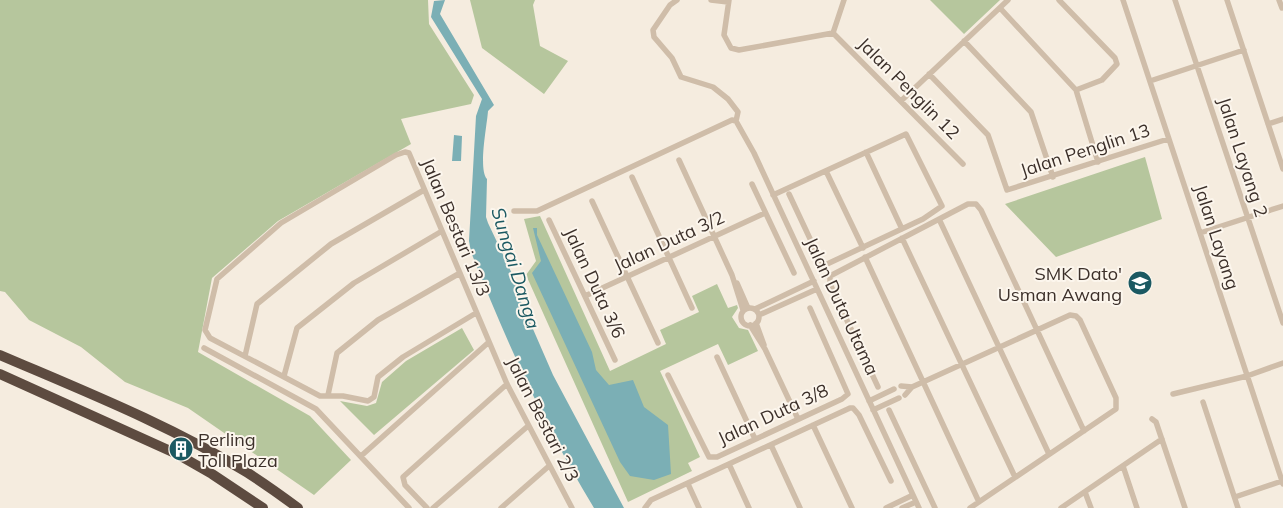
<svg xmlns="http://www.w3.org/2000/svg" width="1283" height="508" viewBox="0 0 1283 508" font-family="Mulish,sans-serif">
<rect width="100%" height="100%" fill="#f5ecdf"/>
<path fill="#b6c69d" d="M0,0H428L429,24L474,95L471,104L401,119L411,144L278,221L212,278L198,352L310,416L351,460L314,495L188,408L125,382L81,347L29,320L5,292L0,291Z
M470,0H535L533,5L540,46L568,61L544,94L482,48Z
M930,0H1000L964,34Z
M1145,157L1162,219L1056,257L1005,204Z
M540,216L610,371L666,344L660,330L699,312L692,296L717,284L728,308L737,305L738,308L732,317L739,328L748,330L758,351L728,365L718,344L660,371L700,457L688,463L692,471L628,502L526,275L536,261L524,219Z
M462,328L474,350L374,435L340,401L367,406L376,403L382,382L406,361Z"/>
<path fill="#7bafb5" d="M445,0L440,14L494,105L488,111C487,126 478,169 487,179L486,217L488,223L516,282V290L553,375L624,508H594C545,427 506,341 471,252L469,241L476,116L482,99L431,17L434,1Z
M454,135L462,136L461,161H452Z
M533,228H537V235L592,352L596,370L609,385L633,380L644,407L668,425L671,474L654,480L630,476L620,462L532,273L541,261Z"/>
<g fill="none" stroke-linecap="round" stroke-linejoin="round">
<path stroke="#cfbda9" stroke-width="5.5" d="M677,0L670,5L653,30L654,37L672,58L681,77L713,87L728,99L738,112L736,121
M711,0L728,2
M729,0L724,35L731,48L739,50L833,33
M1059,0L1115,58L1117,64L1102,80L1076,90
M1123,0L1283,484
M1175,0L1283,323
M1227,0L1283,169
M1279,0L1282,8
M1000,8L1076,90L1098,162
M833,33L963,164
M833,33L844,0
M964,41L1031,112L1053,177
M929,74L988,135L1007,190L1168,139
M1150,81L1244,50
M902,100L1008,0
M1268,124L1283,119
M866,152L902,229
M679,160L732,275L743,310
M826,171L863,248
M632,177L692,308
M752,184L794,273
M773,195L906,134L942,206L923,219L825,265L820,260L789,194
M592,201L658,343
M514,211H537L732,120L736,121L754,153L919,508
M939,219L1049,454
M549,220L615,360
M1200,233L1283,206
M902,238L1015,477
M865,257L979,502
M737,283L748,308
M585,296L765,213
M741 317a9 9 0 1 1 18 0a9 9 0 1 1-18 0Z
M755,309L814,281
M476,313L403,357L378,377L374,397L368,401L343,396H320L210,338L205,330L217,279L281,223L396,155L405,152L409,153L507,384L572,508
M759,315L817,289
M756,323L764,345
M750,325L765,349L798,419
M204,348L316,409L409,508
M245,356L257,304L331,244L424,190
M717,357L755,439
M668,375L709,457H717L842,399L848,394L810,308
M284,376L297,328L354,283L442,231
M901,386L912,387
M878,387L830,284V276L968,204H976L981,210L1084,431
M1173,394L1247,376L1283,363
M328,395L337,353L378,320L460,273
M905,395L912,387L1070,315L1076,316L1080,320L1116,398V409L970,508
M869,401L894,389
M1203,402L1238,508
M873,410L899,398
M889,410L935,508
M1152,419L1156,422L1185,508
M813,425L852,508
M771,445L800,508
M361,456L489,342
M729,464L749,508
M1123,466L1137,508
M688,484L699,508
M1085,492L1091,508
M1235,497L1282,481
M427,508L405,485L403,477L507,384
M433,508L528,426
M501,508L549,466
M645,508L651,500L850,408H853L859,415L891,481
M886,508L913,495
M902,508L916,502
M1061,508L1162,439"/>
<path stroke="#5d4b40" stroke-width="10" d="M0,355C84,391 170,425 248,473C265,484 282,496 298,508
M0,374L177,454L212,474L263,508"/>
</g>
<defs>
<symbol id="school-disc" viewBox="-11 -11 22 22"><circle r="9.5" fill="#1b5962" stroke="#fcf6ed"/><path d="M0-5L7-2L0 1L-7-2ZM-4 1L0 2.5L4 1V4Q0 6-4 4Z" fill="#fff"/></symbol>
<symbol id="building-disc" viewBox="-11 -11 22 22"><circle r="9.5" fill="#1b5962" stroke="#fcf6ed"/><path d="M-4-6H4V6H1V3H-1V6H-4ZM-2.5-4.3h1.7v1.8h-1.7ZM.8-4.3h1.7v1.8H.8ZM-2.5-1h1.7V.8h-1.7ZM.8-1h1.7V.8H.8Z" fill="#fff"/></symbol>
</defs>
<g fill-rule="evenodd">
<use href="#school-disc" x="1126" y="269" width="28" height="28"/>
<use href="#building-disc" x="167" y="435" width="28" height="28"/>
</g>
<g text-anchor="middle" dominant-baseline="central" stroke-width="4" stroke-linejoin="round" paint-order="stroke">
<g font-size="18" fill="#3c302a" stroke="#fcf6ed">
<text transform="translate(909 88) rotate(45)">Jalan Penglin 12</text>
<text transform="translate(1085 150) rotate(-18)">Jalan Penglin 13</text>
<text transform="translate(1243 157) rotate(72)">Jalan Layang 2</text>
<text transform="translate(456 227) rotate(67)">Jalan Bestari 13/3</text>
<text transform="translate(1217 237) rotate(72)">Jalan Layang</text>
<text transform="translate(669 241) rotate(-25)">Jalan Duta 3/2</text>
<text transform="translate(595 283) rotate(65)">Jalan Duta 3/6</text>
<text transform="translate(842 306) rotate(65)">Jalan Duta Utama</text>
<text transform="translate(773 414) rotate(-25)">Jalan Duta 3/8</text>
<text transform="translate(543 419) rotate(63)">Jalan Bestari 2/3</text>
</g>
<g font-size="18" fill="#3c302a" stroke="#fcf6ed" text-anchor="end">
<text x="1122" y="273">SMK Dato'<tspan x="1122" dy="21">Usman Awang</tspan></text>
<text x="198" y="439" text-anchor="start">Perling<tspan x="198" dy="21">Toll Plaza</tspan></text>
</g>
<g font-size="19" font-style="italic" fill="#1b5962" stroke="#fcf6ed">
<text transform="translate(516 268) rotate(73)">Sungai Danga</text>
</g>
</g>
</svg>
